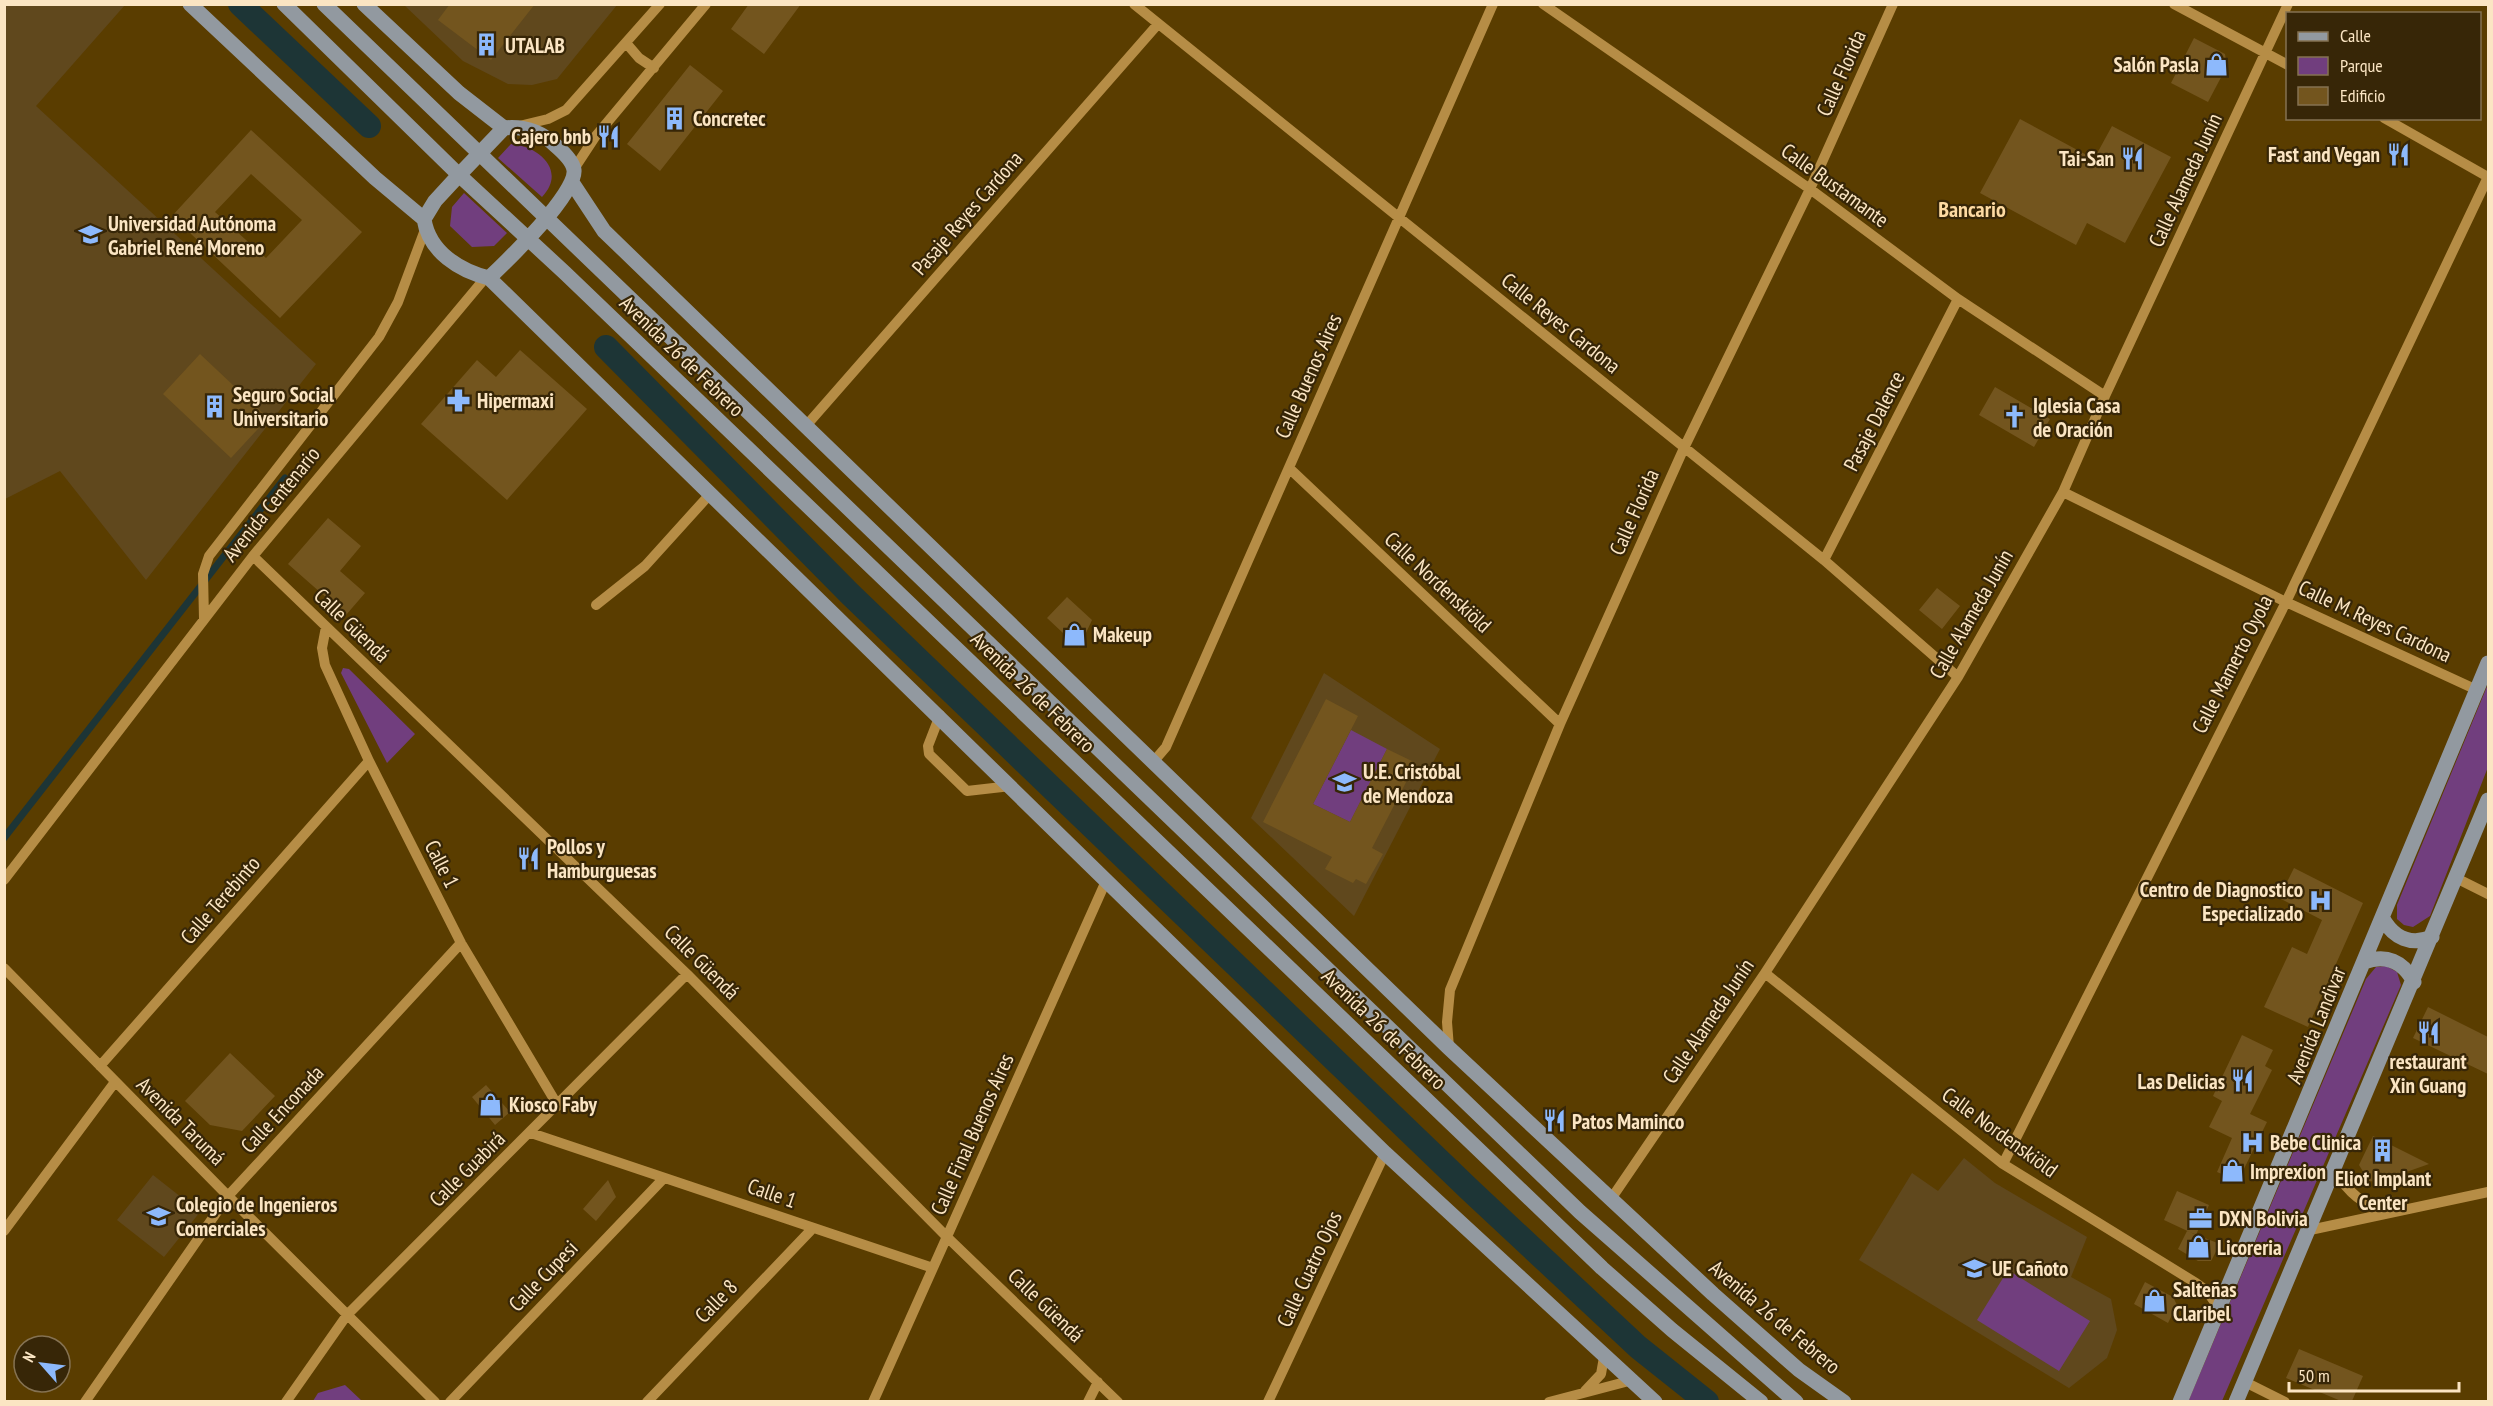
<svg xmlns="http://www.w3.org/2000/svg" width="2493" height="1406" viewBox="0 0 2493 1406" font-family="'PT Sans Narrow',sans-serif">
<rect width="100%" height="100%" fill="#5a3d00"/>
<path fill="#60481d" d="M5,5H125L36,106L316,364L146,580L60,471L5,499Z
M404,5H617L557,79L532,85L508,84L463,61Z
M1324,673L1440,749L1354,916L1251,818Z
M1964,1158L1995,1183L2087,1237L2071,1277L2111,1299L2117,1330L2107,1358L2069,1388L1859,1260L1912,1173L1938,1191Z
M153,1175L200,1212L164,1257L117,1220Z"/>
<path fill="#713e7e" d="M511,144C539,146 567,171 542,197L498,158Z
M464,193L507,233L494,246L472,247L450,226L452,207Z
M343,668L349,669L415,734L387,763L341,673Z
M2488,684V767L2430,916L2413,927L2404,925L2397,919V905Z
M1351,730L1387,749L1350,822L1313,804Z
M2386,966L2397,972L2401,985L2222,1401L2188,1402L2366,979L2376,967Z
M2008,1270L2090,1321L2059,1371L1977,1320Z
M345,1385L362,1401H313L318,1393Z"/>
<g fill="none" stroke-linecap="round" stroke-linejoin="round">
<path stroke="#1d3536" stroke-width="7" d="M4,838L285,478"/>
<path stroke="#1d3536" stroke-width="24" d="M240,4L369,126
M606,347L850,594L1470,1190L1638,1347L1707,1402"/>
</g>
<path fill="#73551e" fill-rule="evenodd" d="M450,4H535L491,60L438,20Z
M749,4H801L764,54L731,29Z
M2194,38L2225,54L2227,66L2208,102L2171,83Z
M690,65L723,91L660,171L627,144Z
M2020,119L2094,159L2112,126L2171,157L2125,243L2087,223L2076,245L1980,193Z
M251,130L362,232L280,318L172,216ZM251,174L302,220L266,258L215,212Z
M520,350L587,409L507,500L421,424L477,360L496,377Z
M200,354L268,418L231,458L163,394Z
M1995,387L2050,419L2034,447L1979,415Z
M328,518L361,546L340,571L365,593L346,615L288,564Z
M1937,588L1960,606L1942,629L1919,610Z
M1067,597L1092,620L1079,648L1047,618Z
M1326,699L1358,716L1313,804L1350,822L1387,749L1416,763L1372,848L1383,854L1366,884L1356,879L1353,883L1325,869L1332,857L1263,822Z
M2294,868L2363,903L2308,1027L2264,1007L2292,947L2307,954L2322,920L2279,898Z
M2428,1007L2488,1037V1074L2413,1038Z
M2242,1035L2273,1050L2265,1066L2272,1070L2250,1114L2267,1122L2238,1181L2217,1172L2232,1138L2209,1127L2222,1101L2213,1096Z
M230,1053L275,1096L242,1131L210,1125L185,1101Z
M486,1085L510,1112L495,1125L472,1097Z
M2373,1136L2429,1164L2378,1182L2369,1181L2359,1165Z
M608,1180L616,1197L596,1221L583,1209Z
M2177,1191L2209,1205L2196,1235L2164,1220Z
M2187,1231L2220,1244L2211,1261H2198L2178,1249Z
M2145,1282L2173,1297L2177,1305L2168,1323L2134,1304Z
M2299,1349L2363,1376L2352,1401H2341L2286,1378Z"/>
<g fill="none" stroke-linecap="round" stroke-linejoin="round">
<path stroke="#b68d46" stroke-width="10" d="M1134,4L1824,560L1958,677
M1543,4L1810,189L1958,299L2105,396
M2174,4L2288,65
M627,44L639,58L654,68
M2384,118L2488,177
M519,126L548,119L566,110L660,4
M574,169L595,137L706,4
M805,427L1158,24
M1289,468L1560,724
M2063,492L2286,602L2477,690
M253,556L687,974L947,1237L1118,1402
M1824,560L1958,299
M596,605L645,566L711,493
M204,619L203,574L209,556L379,337L398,302L426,227
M326,627L322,648L325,665L369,761L461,943L558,1106
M940,715L928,746L929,754L967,791L1011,786
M1154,761L1166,747L1493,4
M2456,878L2488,894
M4,880L253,556L486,277
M4,968L228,1196L435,1402
M1765,973L2003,1164L2196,1283L2207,1291L2220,1310
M1449,1048L1447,1022L1450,990L1560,724L1684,448L1810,189L1893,4
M100,1066L369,761
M531,1133L933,1268
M2003,1164L2286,602L2488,177
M2335,1171C2348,1192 2363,1206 2388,1211
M1611,1199L1765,973L1958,677L2063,492L2105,396L2288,4
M2310,1230L2488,1192
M4,1231L115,1082
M2245,1382L2285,1402
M1585,1391L1601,1374L1604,1357
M85,1402L228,1196L461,943
M286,1402L347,1315L687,974
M450,1402L664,1178
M647,1402L813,1228
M873,1402L1106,881
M1088,1402L1098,1382
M1268,1402L1385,1153
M1549,1402L1629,1381"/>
<path stroke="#9299a0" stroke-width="15" d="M190,4L375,178L424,219
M284,4L459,175L565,273L1602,1268L1672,1330L1761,1402
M324,4L1580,1212L1796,1402
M364,4L459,93L504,128
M573,184L604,231L1449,1048L1713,1294L1799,1370L1844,1402
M489,278C508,260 577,193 574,170C573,161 562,151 555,145C541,132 523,126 504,128L459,175L435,201L424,219C429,252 460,271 489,278L1385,1153L1655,1402
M2383,919C2394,938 2411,946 2432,937
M2364,962C2386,954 2403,961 2414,982
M2180,1402L2488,663
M2236,1402L2488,800"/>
</g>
<defs>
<symbol id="building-bare" viewBox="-9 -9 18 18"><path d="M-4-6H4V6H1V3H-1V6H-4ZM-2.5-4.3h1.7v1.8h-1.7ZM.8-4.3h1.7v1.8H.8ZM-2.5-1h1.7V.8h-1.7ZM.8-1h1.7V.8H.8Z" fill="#8db9fc" stroke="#372607" stroke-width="2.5" paint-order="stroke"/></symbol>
<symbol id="shop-bare" viewBox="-9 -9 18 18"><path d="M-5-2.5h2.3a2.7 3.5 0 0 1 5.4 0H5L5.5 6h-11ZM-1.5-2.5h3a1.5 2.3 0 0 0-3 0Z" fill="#8db9fc" stroke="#372607" stroke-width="2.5" paint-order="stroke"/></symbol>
<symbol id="restaurant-bare" viewBox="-9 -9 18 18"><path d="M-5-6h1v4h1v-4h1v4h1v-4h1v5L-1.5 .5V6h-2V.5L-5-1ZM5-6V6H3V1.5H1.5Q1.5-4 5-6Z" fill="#8db9fc" stroke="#372607" stroke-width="2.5" paint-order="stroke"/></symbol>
<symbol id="university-bare" viewBox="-9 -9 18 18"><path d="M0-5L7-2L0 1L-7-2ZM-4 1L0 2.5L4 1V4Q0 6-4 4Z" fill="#8db9fc" stroke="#372607" stroke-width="2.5" paint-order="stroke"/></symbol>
<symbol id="pharmacy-bare" viewBox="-9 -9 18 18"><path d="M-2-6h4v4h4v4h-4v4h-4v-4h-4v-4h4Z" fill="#8db9fc" stroke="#372607" stroke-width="2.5" paint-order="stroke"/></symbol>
<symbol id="church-bare" viewBox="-9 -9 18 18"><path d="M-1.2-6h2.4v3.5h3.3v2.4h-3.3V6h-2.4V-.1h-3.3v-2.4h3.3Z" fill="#8db9fc" stroke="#372607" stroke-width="2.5" paint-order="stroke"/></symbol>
<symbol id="school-bare" viewBox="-9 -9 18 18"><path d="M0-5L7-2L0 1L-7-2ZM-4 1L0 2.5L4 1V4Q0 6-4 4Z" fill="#8db9fc" stroke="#372607" stroke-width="2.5" paint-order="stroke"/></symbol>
<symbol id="hospital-bare" viewBox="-9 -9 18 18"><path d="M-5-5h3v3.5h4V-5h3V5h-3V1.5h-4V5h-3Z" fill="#8db9fc" stroke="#372607" stroke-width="2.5" paint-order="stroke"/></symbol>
<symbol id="office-bare" viewBox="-9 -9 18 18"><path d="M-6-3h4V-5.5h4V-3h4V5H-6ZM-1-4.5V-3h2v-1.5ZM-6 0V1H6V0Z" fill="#8db9fc" stroke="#372607" stroke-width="2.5" paint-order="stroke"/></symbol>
</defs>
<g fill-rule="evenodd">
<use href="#building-bare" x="470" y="28" width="33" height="33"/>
<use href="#shop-bare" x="2200" y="48" width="33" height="33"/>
<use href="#building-bare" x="658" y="102" width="33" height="33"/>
<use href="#restaurant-bare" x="592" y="120" width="33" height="33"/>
<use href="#restaurant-bare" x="2382" y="138" width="33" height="33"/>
<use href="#restaurant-bare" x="2116" y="142" width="33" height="33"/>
<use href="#university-bare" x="74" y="218" width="33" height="33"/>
<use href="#pharmacy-bare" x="442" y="384" width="33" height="33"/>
<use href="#building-bare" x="198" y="390" width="33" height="33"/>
<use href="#church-bare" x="1998" y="400" width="33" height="33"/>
<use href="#shop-bare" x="1058" y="618" width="33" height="33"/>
<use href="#school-bare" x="1328" y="766" width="33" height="33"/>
<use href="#restaurant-bare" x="512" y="842" width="33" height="33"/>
<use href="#hospital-bare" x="2304" y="884" width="33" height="33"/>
<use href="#restaurant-bare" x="2412" y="1016" width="33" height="33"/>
<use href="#restaurant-bare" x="2226" y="1064" width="33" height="33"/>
<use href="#shop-bare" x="474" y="1088" width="33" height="33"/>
<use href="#restaurant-bare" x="1538" y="1104" width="33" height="33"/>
<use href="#hospital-bare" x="2236" y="1126" width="33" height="33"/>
<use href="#building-bare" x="2366" y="1134" width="33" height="33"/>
<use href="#shop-bare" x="2216" y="1154" width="33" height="33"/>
<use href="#school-bare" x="142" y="1200" width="33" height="33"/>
<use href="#office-bare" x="2184" y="1202" width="33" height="33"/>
<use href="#shop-bare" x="2182" y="1230" width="33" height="33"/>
<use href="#school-bare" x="1958" y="1252" width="33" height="33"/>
<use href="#shop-bare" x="2138" y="1284" width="33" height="33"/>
</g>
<g text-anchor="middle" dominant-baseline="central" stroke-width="4.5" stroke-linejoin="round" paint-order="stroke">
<g font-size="21" font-weight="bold" fill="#fbe5c3" stroke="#372607" text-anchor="start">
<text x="505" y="45">UTALAB</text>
<text x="2199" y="64" text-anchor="end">Salón Pasla</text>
<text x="693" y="118">Concretec</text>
<text x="591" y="136" text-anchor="end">Cajero bnb</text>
<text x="2380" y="154" text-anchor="end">Fast and Vegan</text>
<text x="2114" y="158" text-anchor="end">Tai-San</text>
<text x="108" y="223">Universidad Autónoma<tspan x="108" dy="24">Gabriel René Moreno</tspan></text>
<text x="233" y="394">Seguro Social<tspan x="233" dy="24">Universitario</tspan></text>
<text x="477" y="400">Hipermaxi</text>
<text x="2033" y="405">Iglesia Casa<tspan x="2033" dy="24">de Oración</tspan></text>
<text x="1093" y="634">Makeup</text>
<text x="1363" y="771">U.E. Cristóbal<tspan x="1363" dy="24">de Mendoza</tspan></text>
<text x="547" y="846">Pollos y<tspan x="547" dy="24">Hamburguesas</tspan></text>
<text x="2303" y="889" text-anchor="end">Centro de Diagnostico<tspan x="2303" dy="24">Especializado</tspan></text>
<text x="2428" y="1061" text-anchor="middle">restaurant<tspan x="2428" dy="24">Xin Guang</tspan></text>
<text x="2225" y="1081" text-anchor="end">Las Delicias</text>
<text x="509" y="1104">Kiosco Faby</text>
<text x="1572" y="1121">Patos Maminco</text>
<text x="2270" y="1142">Bebe Clinica</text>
<text x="2250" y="1171">Imprexion</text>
<text x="2383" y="1178" text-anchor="middle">Eliot Implant<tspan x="2383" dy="24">Center</tspan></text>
<text x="176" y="1204">Colegio de Ingenieros<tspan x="176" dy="24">Comerciales</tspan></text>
<text x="2219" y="1218">DXN Bolivia</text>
<text x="2217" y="1247">Licoreria</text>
<text x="1992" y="1268">UE Cañoto</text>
<text x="2173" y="1289">Salteñas<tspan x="2173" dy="24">Claribel</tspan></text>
</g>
<g font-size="21" fill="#fbe5c3" stroke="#372607">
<text transform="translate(1841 73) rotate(-66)">Calle Florida</text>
<text transform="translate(2185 180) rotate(-65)">Calle Alameda Junín</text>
<text transform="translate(1835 185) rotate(36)">Calle Bustamante</text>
<text transform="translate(967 213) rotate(-49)">Pasaje Reyes Cardona</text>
<text transform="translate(1561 323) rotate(39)">Calle Reyes Cardona</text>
<text transform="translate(682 356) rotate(44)">Avenida 26 de Febrero</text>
<text transform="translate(1308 376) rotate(-66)">Calle Buenos Aires</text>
<text transform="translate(1874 421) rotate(-63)">Pasaje Dalence</text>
<text transform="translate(271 504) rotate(-51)">Avenida Centenario</text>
<text transform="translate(1634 512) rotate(-66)">Calle Florida</text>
<text transform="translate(1438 582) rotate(43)">Calle Nordenskiöld</text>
<text transform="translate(1971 614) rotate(-60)">Calle Alameda Junín</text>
<text transform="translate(2375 621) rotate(25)">Calle M. Reyes Cardona</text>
<text transform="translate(352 625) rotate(44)">Calle Güendá</text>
<text transform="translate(2232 664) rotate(-63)">Calle Mamerto Oyola</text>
<text transform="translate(1033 692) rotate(44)">Avenida 26 de Febrero</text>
<text transform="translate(442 864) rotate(63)">Calle 1</text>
<text transform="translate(220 900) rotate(-49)">Calle Terebinto</text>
<text transform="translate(702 962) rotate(45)">Calle Güendá</text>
<text transform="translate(1708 1021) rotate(-56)">Calle Alameda Junín</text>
<text transform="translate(2316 1025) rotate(-68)">Avenida Landivar</text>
<text transform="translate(1384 1029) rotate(44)">Avenida 26 de Febrero</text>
<text transform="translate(282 1109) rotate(-47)">Calle Enconada</text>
<text transform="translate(181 1121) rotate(45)">Avenida Tarumá</text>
<text transform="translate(2000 1132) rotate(36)">Calle Nordenskiöld</text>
<text transform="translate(972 1134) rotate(-66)">Calle Final Buenos Aires</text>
<text transform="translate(467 1169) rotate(-45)">Calle Guabirá</text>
<text transform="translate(772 1193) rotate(19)">Calle 1</text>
<text transform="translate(1309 1269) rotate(-65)">Calle Cuatro Ojos</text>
<text transform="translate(543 1276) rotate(-46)">Calle Cupesi</text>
<text transform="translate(716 1301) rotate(-46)">Calle 8</text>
<text transform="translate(1046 1305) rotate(44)">Calle Güendá</text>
<text transform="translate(1775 1317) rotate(40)">Avenida 26 de Febrero</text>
</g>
<g font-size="22" font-weight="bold" fill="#fddaa2" stroke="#372607">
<text x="1972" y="209">Bancario</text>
</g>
</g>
<rect width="2493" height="1406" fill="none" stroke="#fbe5c3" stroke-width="12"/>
<rect x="2286" y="12" width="195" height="108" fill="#372607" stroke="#857252" stroke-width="1.5"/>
<rect x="2298" y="32" width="30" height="9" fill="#9299a0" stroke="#857252" stroke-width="1.5"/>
<text x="2340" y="42" font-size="18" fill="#fbe5c3">Calle</text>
<rect x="2298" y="57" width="30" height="18" fill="#713e7e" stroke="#857252" stroke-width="1.5"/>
<text x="2340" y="72" font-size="18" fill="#fbe5c3">Parque</text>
<rect x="2298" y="87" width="30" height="18" fill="#73551e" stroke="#857252" stroke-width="1.5"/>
<text x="2340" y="102" font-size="18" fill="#fbe5c3">Edificio</text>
<g transform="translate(42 1364) rotate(298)"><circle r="28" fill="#372607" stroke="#857252" stroke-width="1.5"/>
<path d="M0-4.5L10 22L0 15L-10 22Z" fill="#8db9fc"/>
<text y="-9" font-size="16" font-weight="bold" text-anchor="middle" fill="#fbe5c3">N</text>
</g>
<path d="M2289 1382v9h170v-9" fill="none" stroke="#fbe5c3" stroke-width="3"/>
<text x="2298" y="1382" font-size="18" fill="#fbe5c3" stroke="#372607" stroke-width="4.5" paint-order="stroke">50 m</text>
</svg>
